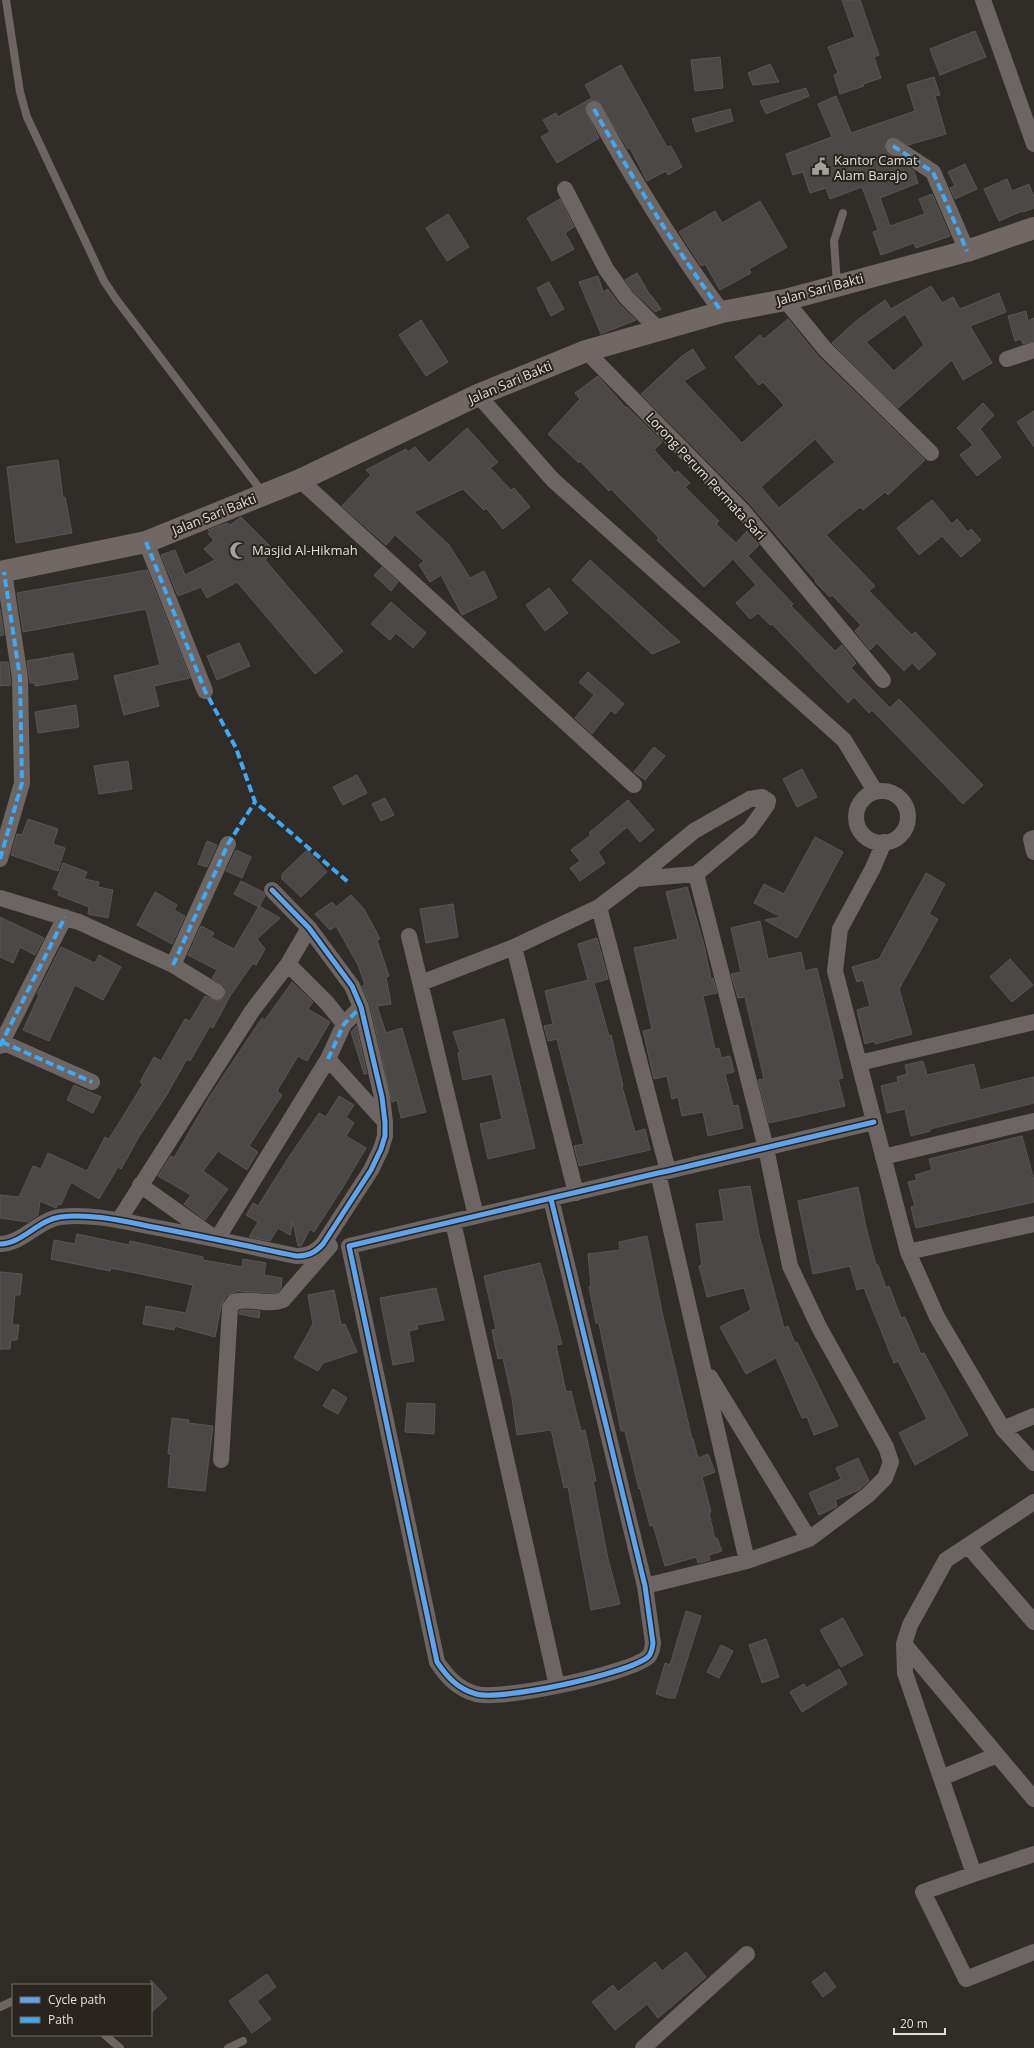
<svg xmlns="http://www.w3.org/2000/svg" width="1034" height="2048" viewBox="0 0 1034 2048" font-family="'Open Sans',sans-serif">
<rect width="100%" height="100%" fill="#302d29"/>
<path fill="#4b4847" stroke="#595656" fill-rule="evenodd" d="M842,0H860L879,55L874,57L881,78L863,84L864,86L840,94L834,75L838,73L828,47L855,37Z
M975,31L986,57L940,75L930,49Z
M720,57L723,88L695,91L691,60Z
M770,64L779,82L753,85L748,73Z
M621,65L667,147L671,146L682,167L668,175L666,171L647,181L630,148L628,149L598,101H589L585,109L599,138L557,163L541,137L550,132L543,120L556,113L558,117L592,98L585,85Z
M934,77L940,95L935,96L946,134L908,145L894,137L885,141L884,145L885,151L914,171L918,183L880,198L890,226L925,214L919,199L932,194L950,236L916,248L914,243L881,255L873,232L878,230L862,187L830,199L826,188L810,193L803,172L793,175L786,154L832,137L818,104L836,96L851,133L915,111L907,85Z
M806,88L809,96L766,114L760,101Z
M730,109L733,121L696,132L692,119Z
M965,164L977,189L955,199L950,188L955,186L948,172Z
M1007,179L1012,191L1029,184L1034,197V208L1023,212L1022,211L999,221L984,189Z
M560,199L574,227L565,233L574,249L552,261L527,218Z
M760,201L787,247L749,269L751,273L720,290L705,264L701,266L679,232L715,211L722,223Z
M448,214L469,247L447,261L426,228Z
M637,273L650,295H651L661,309L655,312L633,291L625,280Z
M598,276L603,292L608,289L619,304L636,320L601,334L579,282Z
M549,282L564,309L551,316L537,288Z
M931,286L942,303L953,297L960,309L999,293L1006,312L970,326L992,363L963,380L952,360L898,408L832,343L856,321L885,300L891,309ZM905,314L924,345L894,371L866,342Z
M1026,311L1028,321L1034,318V341L1023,344L1021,339L1015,341L1008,316Z
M788,319L818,356L925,460L888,495L885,492L863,510L860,507L826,535L875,586L869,591L912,635L915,632L936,654L919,670L912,663L904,671L877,643L870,650L855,631L861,625L832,595L830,597L815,582L816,581L749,503L641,394L682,356L693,349L705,368L684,381L742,443L784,405L763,382L759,385L735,357L760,335L764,339ZM815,439L835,462L779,508L761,487Z
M421,320L448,362L426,376L399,335Z
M598,376L626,408L627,407L662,442L654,450L675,473L678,471L690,483L685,487L719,521L716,524L736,543L747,531L759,545L748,556L793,604L791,606L835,651L842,645L856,663L851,668L890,708L899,699L983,785L963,804L872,710L869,713L854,697L848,703L772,624L770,625L758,613L750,619L736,603L756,585L733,559L704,587L657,540L659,538L611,489L609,491L580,461L579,463L548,434L580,399L575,393Z
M983,403L994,415L980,429L1001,457L977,476L960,455L973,445L957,428Z
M1034,411V447L1017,422Z
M467,428L498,462L490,468L511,490L514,488L530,507L503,529L486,508L484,510L463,489L414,512L449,545L470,578L484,571L497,598L462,615L441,575L430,582L419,565L424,561L395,535L386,545L342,506L371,475L366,470L406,449L408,452L415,447L429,463Z
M58,460L63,498L65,497L72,533L16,543L7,467Z
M932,500L952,524L957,519L968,532L971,529L981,540L961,557L942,536L919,555L897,528Z
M241,517L274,550L265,560L343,651L315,674L237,582L207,598L201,587L178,596L161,555L175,550L185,575L215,560L204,549L214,540L208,534L210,532L208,530L227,523L230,525Z
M590,560L680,642L652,654L572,580Z
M382,567L398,582L391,591L374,575Z
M147,570L190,678L154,686L159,706L124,715L114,676L160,665L146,609L23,632L17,593Z
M549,588L568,613L545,631L526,605Z
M391,602L426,633L413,648L396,633L390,640L371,624Z
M0,609L4,635L0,636Z
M239,643L250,666L217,680L207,656Z
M73,653L78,679L35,686V683H30L27,661Z
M0,662H8L11,685L0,686Z
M588,672L624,704L615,714L611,710L592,734L575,718L594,695L579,682Z
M76,705L79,727L38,733L35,712Z
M654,747L665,756L645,780L634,772Z
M128,761L132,789L99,794L94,766Z
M802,769L817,797L797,807L783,779Z
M357,775L367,793L343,805L333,787Z
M385,798L394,815L381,821L372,804Z
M628,800L654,830L640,842L627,827L598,852L605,863L580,881L570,868L580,861L571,850L591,835L589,833Z
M28,819L58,829L53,844L65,848L58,871L11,855L17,834L22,835Z
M815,837L843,852L797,938L765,920L781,917L754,903L764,884L784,894Z
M207,841L217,845L207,867L198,864Z
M236,850L251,857L242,878L226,871Z
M307,850L327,872L301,897L282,879V874Z
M63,863L87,872L84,879L99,882L98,887L113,890L108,918L88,914L89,907L58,895L59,891L53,889Z
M926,873L945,884L929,914L938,919L899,989L912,1034L875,1044L874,1041L865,1044L857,1010L870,1006L863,980L857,982L852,967L879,959Z
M241,881L263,892L265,896L259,907L234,894Z
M687,887L704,945L711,979L713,978L717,993L703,996L715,1049L719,1048L721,1058L730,1056L734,1072L725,1074L733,1106L738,1105L743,1128L708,1136L703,1112L682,1116L678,1097L672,1099L667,1076L654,1079L643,1031L652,1029L634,948L678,939L666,892Z
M155,892L177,905L174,910L185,916L172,944L137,925Z
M351,895L364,909L380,939L377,940L389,976L386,977L391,1004L377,1006L386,1033L402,1028L426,1112L401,1118L397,1100L392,1102L370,1005L362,986L365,985L358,965L336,926L330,930L315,914L332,902L336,907Z
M453,904L458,937L426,943L420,909Z
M259,906L280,918L257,939L265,949L256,965L253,963L230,996L213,1028L210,1026L190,1061L187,1059L166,1096L140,1135L121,1169L118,1167L99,1199L71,1182L61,1205L58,1204L56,1208L40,1201L38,1215L28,1222L0,1218V1195L19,1197L33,1166L41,1169L48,1153L87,1171L105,1137L109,1139L143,1084L140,1082L154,1057L161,1061L185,1019L190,1021L205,996L216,1001L221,1000L225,997V987L212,978L217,970L188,955L201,926L214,933L211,937L234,949Z
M0,917L44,938L35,955L20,947L13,963L0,957Z
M760,921L768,959L801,952L805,971L817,968L843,1078L838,1079L845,1106L769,1123L758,1080L764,1079L745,997L738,998L731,974L741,972L731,928Z
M597,938L608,979L594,983L609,1036L611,1035L623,1086L622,1087L635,1132L645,1129L650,1150L579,1166L574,1146L584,1144L557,1039L548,1041L544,1026L553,1024L545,991L588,980L578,944Z
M61,947L95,963L99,955L121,967L103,1000L75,985L49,1041L23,1030L39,995L37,994Z
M1010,959L1033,985L1012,1002L990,977Z
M292,982L313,1002L308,1009L330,1022L307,1061L298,1056L277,1091L282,1095L249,1146L258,1152L247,1170L218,1151L203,1171L228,1189L205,1220L184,1204L191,1195L158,1176L171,1156L174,1158L210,1096L262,1018L265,1020Z
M504,1019L535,1148L488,1159L480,1124L502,1119L492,1074L463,1080L458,1053L460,1052L453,1032Z
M356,1026L367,1074H364L351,1032Z
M923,1061L927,1075L974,1064L980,1090L1034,1077V1103L930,1129V1131L911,1136L905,1109L887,1113L881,1086L898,1082L897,1077L907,1074L905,1065Z
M74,1085L101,1097L93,1113L67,1100Z
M339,1096L354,1105L346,1117L354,1123L346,1136L366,1148L343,1187L314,1232L310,1229L301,1246H298L293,1222L290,1235L278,1228L270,1241L249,1237L258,1222L246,1215L253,1203L258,1206L289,1157L319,1113L326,1117Z
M1022,1136L1034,1180V1202L916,1228L911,1207L915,1206L908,1182L917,1180L915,1175L932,1170L929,1159Z
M750,1186L759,1235L784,1328L788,1326L795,1343L797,1342L838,1426L814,1435L807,1417L802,1418L776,1358L746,1374L720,1327L751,1310L744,1288L707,1297L699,1266L702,1265L696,1224L724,1221L719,1190Z
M858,1187L866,1227L876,1265H878L886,1288L889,1286L901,1318L905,1317L921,1354L924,1353L968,1435L915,1465L899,1433L927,1419L898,1361L894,1363L864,1288L857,1290L850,1266L813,1274L798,1201Z
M77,1234L129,1245L130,1241L203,1257V1260L242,1267L243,1259L266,1263L264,1275L282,1278L281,1288L278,1292L271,1293L238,1291L226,1296L221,1307L215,1337L175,1326L174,1330L143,1324L146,1306L186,1313L193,1285L111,1268L110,1271L51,1259L54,1240L75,1244Z
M647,1236L662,1312L692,1439H693L698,1458L708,1454L715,1472L702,1477L711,1512L709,1513L715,1539L717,1538L722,1551L709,1555L710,1560L698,1563L696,1557L665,1566L653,1525L650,1526L640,1488L639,1489L625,1431H621L599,1323H596L589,1287L591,1286L588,1254L620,1250L619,1242Z
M540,1263L562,1344L556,1345L566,1392L571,1391L581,1431L585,1430L596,1481H593L608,1559L620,1604L591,1610L568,1487L564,1488L552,1433L550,1430L517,1435L512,1398L503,1358L498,1359L492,1330L496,1329L484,1276Z
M0,1272L22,1274L20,1295H15L12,1325H19L17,1340H11L10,1349H0Z
M436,1288L444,1320L417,1325L418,1329L409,1331L414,1361L393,1365L380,1298Z
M334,1290L341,1325L345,1324L357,1352L323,1363L318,1371L294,1358L313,1324L308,1295Z
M246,1310L260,1311L259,1318L239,1314L240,1310Z
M333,1389L347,1398L338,1414L323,1406Z
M407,1403L435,1404L434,1434L405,1432Z
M172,1418L189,1420L188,1423L213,1426L205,1491L168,1487L171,1454H168Z
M858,1458L869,1481L859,1490L835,1500L837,1506L836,1507L819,1515L809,1493L841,1479L836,1468Z
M686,1611L701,1616L675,1698H669L656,1694L665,1663L670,1665Z
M843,1618L863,1655L841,1667L820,1630Z
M766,1639L779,1677L762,1683L749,1645Z
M721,1645L733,1651L719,1678L707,1672Z
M839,1669L847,1684L802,1712L790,1692L804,1684L806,1688Z
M686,1952L706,1977L658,2018L647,2004L615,2030L592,2002L613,1985L618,1992L655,1962L662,1971Z
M825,1972L836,1987L823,1997L812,1982Z
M267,1974L276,1987L257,2001L271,2019L252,2033L229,2001Z
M151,1980L167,1998L151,2013Z"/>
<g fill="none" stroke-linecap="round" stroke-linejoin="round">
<path stroke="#6d6563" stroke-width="8" d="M6,0L20,92L27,117L104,281L116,299L263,493
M837,284L834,241L843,213
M0,2007L13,2001
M105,2035L120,2048
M228,2048L243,2041"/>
<path stroke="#6d6563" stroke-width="16" d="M983,0L1034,144
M594,109C633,179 674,247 722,312
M893,146L933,172L967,251
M565,189L606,269L626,297L658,329
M785,300L825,349L931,453
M586,351L742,510L883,680
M1007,359L1034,350
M478,395L553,480L844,740L875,791
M300,480L634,785
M146,542L205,691
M856 817a26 26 0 1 1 52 0a26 26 0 1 1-52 0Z
M1034,838L1031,839L1034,852
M884,842L873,868L840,929L835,971L908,1252L937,1317L1003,1429L1034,1463
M0,859L22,783L20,678L4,572
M0,898L79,922L173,965L217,992
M599,907L668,1171
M409,936L476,1216
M514,947L576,1193
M288,964L327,1003L344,1024
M173,965L228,844
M421,983L514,947L599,907L636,879L694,831L750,799L762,797L768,801L767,805L750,829L696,874L636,879
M2,1042L92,1082
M0,1046L65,917
M328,1059L385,1122
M859,1063L1034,1022
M883,1157L1034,1121
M658,1173L747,1561
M140,1185L212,1236
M551,1199L645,1586L653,1643C652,1649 652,1653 648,1657C628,1674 501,1701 476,1694C458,1689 447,1677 437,1662L349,1246C452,1222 555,1198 658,1173L668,1171L874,1122
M119,1220L252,1011L288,964L309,928
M453,1222L557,1686
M217,1239L328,1059L344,1024L361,1007
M0,1244C22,1244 38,1220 60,1217C90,1213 123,1221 153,1227C201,1236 248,1246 296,1256C308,1256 315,1253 323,1244L371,1170L381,1149L385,1136V1122L382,1097L361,1007L352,986L309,928L272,890
M908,1252L1034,1224
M710,1377L809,1539
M1003,1429L1034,1416
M221,1460L230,1308L234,1302C250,1297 267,1306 283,1300L330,1246
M1034,1502L946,1560L910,1625L904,1644L905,1673L974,1874L923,1892L966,1979L1034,1952
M968,1546L1034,1622
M645,1586L747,1561L809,1539L868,1495L885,1478L891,1462L886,1447L820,1329L790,1266L766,1148L696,874
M904,1644L1034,1799
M941,1778L997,1755
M974,1874L1034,1854
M643,2048L747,1954"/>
<path stroke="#716764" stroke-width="22" d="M0,572L146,542L300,480L478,395L586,351L722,312L785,300L967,251L1034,228"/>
<path stroke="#3fa9f5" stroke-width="4" stroke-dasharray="8 4" stroke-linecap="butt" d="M594,109C633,179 674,247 722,312
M893,146L933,172L967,251
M146,542L205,691L236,748L255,802L348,882
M0,859L22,783L20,678L4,572
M173,965L228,844L255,802
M2,1042L92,1082
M0,1046L65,917
M328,1059L344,1024L361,1007"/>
<defs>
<path id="cycleway" d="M551,1199L645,1586L653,1643C652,1649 652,1653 648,1657C628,1674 501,1701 476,1694C458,1689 447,1677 437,1662L349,1246C452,1222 555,1198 658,1173L668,1171L874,1122
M0,1244C22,1244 38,1220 60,1217C90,1213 123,1221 153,1227C201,1236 248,1246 296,1256C308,1256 315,1253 323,1244L371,1170L381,1149L385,1136V1122L382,1097L361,1007L352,986L309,928L272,890"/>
</defs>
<use href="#cycleway" stroke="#29241d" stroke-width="8"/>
<use href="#cycleway" stroke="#60a3ed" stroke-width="5"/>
</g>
<defs>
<symbol id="civic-bare" viewBox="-9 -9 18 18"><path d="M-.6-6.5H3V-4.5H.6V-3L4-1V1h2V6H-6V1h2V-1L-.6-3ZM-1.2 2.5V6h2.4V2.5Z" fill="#a4a19c" stroke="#29241d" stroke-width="2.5" paint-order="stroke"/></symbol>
<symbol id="mosque-bare" viewBox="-9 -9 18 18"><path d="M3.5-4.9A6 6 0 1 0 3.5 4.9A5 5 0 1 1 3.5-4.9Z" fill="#a4a19c" stroke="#29241d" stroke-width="2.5" paint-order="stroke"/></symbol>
</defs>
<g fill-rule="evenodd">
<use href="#civic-bare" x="808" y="154" width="25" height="25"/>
<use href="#mosque-bare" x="226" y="538" width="25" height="25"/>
</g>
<g text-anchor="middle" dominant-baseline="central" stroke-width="4" stroke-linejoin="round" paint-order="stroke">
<g font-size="13" fill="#e2dfda" stroke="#29241d" text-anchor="start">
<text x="834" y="160">Kantor Camat<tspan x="834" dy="15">Alam Barajo</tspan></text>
<text x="252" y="550">Masjid Al-Hikmah</text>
</g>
<g font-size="13" fill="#e2dfda" stroke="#29241d">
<text transform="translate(820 289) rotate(-15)">Jalan Sari Bakti</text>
<text transform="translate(510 382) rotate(-23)">Jalan Sari Bakti</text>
<text transform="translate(706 476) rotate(47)">Lorong Perum Permata Sari</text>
<text transform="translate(214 514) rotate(-22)">Jalan Sari Bakti</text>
</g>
</g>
<rect x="12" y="1984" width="140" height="52" fill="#29241d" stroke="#736f69"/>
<rect x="20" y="1997" width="20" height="6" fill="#60a3ed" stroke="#736f69"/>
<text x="48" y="2004" font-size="12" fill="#e2dfda">Cycle path</text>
<rect x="20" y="2017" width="20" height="6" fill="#3fa9f5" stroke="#736f69"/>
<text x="48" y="2024" font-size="12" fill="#e2dfda">Path</text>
<path d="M894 2028v6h51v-6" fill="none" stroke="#e2dfda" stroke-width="2"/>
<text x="900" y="2028" font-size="12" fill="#e2dfda" stroke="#29241d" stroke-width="3" paint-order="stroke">20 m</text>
</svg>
